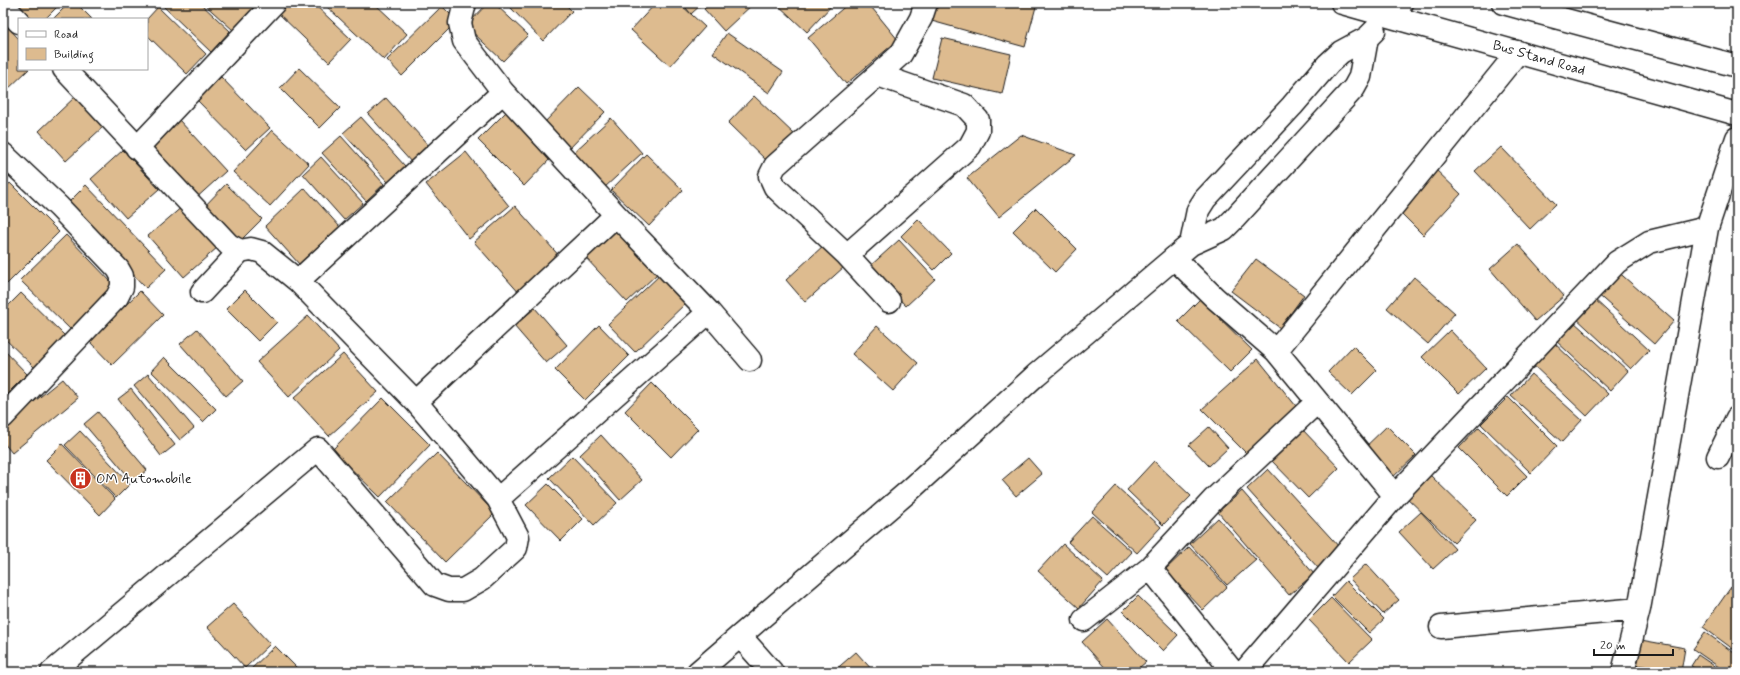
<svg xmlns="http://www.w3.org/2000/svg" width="1740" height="675" viewBox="0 0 1740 675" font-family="Mynerve,sans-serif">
<rect width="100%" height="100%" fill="#fff"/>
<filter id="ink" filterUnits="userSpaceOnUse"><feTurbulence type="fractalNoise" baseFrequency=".025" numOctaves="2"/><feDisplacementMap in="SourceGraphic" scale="8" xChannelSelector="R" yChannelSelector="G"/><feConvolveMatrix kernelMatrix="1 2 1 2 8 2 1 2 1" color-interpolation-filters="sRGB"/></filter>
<g filter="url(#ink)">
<path fill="#ddbb8f" stroke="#1c1c1c" d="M16,3H61L45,19H32Z
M69,3H76L92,19H53Z
M166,3H200L230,31L211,52L163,6Z
M203,3H247L253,8L233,30Z
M287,3H313L351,39L329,62L278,13Z
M323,3H374L407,34L384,60Z
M488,3H494L528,35L503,61L466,26Z
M515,3H564L572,11L543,41L511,8Z
M656,3H679L705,27L670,66L631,30Z
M682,3H703L691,14Z
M711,3H754L724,31L704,9Z
M779,3H834L807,32L777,4Z
M849,3H868L898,40L846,84L808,38Z
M933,3H1037L1025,47L928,20Z
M442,6L457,21L402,76L387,60Z
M158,7L206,54L187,74L147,35V19Z
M3,22L19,39V69H29L5,92L3,89Z
M727,33L783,72L769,93L713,53Z
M942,38L1011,54L1002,94L932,78Z
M299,68L340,108L320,128L280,88Z
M221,77L270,128L246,150L197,100Z
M579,87L605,112L566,152L540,127Z
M76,96L104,126L66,161L39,131Z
M754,96L795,135L769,163L728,123Z
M386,98L430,147L412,163L368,114Z
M507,111L552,157L524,186L478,140Z
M361,117L405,166L388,182L343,133Z
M611,118L642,153L604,188L573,153Z
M179,120L226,171L194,200L148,149Z
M272,130L309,164L270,206L233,172Z
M1021,135L1076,155L999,217L967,178Z
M341,136L384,184L366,201L322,153Z
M1501,147L1556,204L1530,229L1475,171Z
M123,150L159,189L126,218L91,179Z
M466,152L509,206L469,239L426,184Z
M646,154L683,190L649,226L611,190Z
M321,157L363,203L344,220L303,174Z
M1433,167L1461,194L1423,235L1395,207Z
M10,183L59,232L7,284L3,281V190Z
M226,184L262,219L235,246L200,211Z
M1737,184V198L1733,197Z
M86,185L166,269L146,288L66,205Z
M305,188L340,227L299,264L265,226Z
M183,206L218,247L184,277L148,236Z
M515,206L561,258L521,295L474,242Z
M1036,208L1077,249L1055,272L1013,231Z
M918,219L951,253L934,270L901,236Z
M616,229L657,274L627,302L585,257Z
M66,235L115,286L71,330L20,280Z
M899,240L935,279L906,306L869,267Z
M1518,244L1564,296L1535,321L1490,269Z
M824,245L844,267L805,302L786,280Z
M1256,259L1304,295L1280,328L1231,291Z
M1615,269L1674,321L1654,344L1595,292Z
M661,274L687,302L635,352L608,324Z
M1414,277L1455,313L1428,344L1387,308Z
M245,290L277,322L258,341L226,309Z
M140,291L163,315L112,365L89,341Z
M21,293L65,336L34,367L3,337V311Z
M1592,297L1649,350L1631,369L1574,316Z
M1200,299L1252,350L1230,372L1178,321Z
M535,308L567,345L546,363L514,326Z
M308,316L339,350L289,397L257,362Z
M1573,321L1628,371L1610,391L1555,340Z
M599,325L629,356L585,400L555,370Z
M877,326L918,363L893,391L852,354Z
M197,329L243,381L226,396L180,344Z
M1450,330L1486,368L1459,394L1422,357Z
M1552,341L1608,394L1587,416L1531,363Z
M1353,346L1377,370L1352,395L1328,372Z
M3,349L27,374L3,398Z
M343,354L378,392L329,436L294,398Z
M164,357L216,409L203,422L151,371Z
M1258,359L1296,406L1248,455L1202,409Z
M148,374L194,428L180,440L134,386Z
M1531,374L1582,420L1562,442L1511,396Z
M62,379L78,398L12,453L3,442V427Z
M652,383L698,429L671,457L625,411Z
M131,389L175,445L161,456L118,399Z
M1508,397L1557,446L1531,473L1481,424Z
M383,398L430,445L380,497L332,450Z
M98,412L147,470L133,482L84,424Z
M1387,426L1416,455L1390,480L1361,451Z
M1209,427L1228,448L1209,466L1189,445Z
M1479,427L1527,476L1507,496L1459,448Z
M1302,429L1339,468L1308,498L1270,459Z
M80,431L130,484L116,498L65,445Z
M601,435L642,480L620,500L580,455Z
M62,444L115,499L100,515L46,460Z
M437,453L495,513L445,562L387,502Z
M572,456L617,503L594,525L549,478Z
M1028,458L1042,474L1016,496L1002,480Z
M1154,461L1191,496L1163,525L1127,490Z
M1268,469L1341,549L1319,569L1247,489Z
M1427,472L1476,520L1454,543L1404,495Z
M548,484L583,519L561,541L526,505Z
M1116,486L1161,527L1137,553L1092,512Z
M1242,491L1314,574L1289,595L1218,512Z
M1421,512L1455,549L1433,569L1399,532Z
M1092,516L1132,552L1108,578L1068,542Z
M1218,518L1256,560L1227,585L1190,544Z
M1063,544L1103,581L1079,608L1038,571Z
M1189,547L1227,587L1203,610L1165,570Z
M1366,564L1399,600L1383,614L1350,579Z
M1346,581L1384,619L1369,633L1332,596Z
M1731,587L1737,592V652L1703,627Z
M1138,596L1178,635L1163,651L1123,611Z
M1331,598L1372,640L1349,662L1309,620Z
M233,604L270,644L245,668L207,627Z
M1107,619L1146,662L1134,672H1109L1082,642Z
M1705,632L1737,655V668L1734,672H1726L1693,649Z
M1641,640L1685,648L1681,672L1637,665Z
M275,646L301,672H248Z
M856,652L874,672H833Z
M1698,655L1723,672H1701L1691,666Z"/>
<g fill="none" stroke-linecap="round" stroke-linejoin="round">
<defs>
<path id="street" d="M465,3L460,23L464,41L503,92L616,215L709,312L750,360
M3,5L19,22
M1390,16L1402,3
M137,148L274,3
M3,154L59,207L118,269L122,276V287L117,297L3,417
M847,255L970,146L978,131V120L964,105L878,75
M1174,258L1215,298L1276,351L1395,496
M298,281L503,92
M202,292L240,251
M889,301L847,255L775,187L770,176L775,166L901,54L921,18L926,3
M1276,351L1518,52
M416,402L616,215
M1718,457L1737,418
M498,499L709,312
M1150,568L1233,672
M1084,620L1150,568L1214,499L1317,402
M1441,627L1639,609
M740,636L772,672
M52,672L318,449L435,585L449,590H463L482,579L516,548L518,537L498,499L416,402L298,281L262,252L251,249L240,251L229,245L64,69
M1244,672L1395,496L1617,262L1649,242L1707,228
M1623,672L1639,609L1707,228L1737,138"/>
<path id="secondary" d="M1342,3L1737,114
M1503,3L1737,66
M1191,244L1198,210L1205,199L1292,106L1328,64L1341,52L1367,38L1374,31
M698,672L910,490L1036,375L1174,258L1191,244L1224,229L1234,219L1354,88L1360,77L1367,38"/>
</defs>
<use href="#street" stroke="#1c1c1c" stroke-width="25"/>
<use href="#secondary" stroke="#1c1c1c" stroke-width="25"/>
<use href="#street" stroke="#fff" stroke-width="22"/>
<use href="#secondary" stroke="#fff" stroke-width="22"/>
</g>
</g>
<defs>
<symbol id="building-disc" viewBox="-11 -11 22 22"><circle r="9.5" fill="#c8321e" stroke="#fff"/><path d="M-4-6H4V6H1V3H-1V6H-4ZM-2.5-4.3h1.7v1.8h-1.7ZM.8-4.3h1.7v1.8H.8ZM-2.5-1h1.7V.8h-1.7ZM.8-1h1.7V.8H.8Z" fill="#fff"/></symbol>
</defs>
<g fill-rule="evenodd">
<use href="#building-disc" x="68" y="466" width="25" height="25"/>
</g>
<g text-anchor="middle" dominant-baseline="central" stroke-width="3" stroke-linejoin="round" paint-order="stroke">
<g font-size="14" fill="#1c1c1c" stroke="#fff">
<text transform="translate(1539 58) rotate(16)">Bus Stand Road</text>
</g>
<g font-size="14" fill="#1c1c1c" stroke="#fff" text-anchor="start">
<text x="96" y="479">OM Automobile</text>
</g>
</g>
<rect width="1740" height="675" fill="none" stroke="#fff" stroke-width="16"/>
<rect x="8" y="8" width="1724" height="659" fill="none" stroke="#1c1c1c" stroke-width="1.5" filter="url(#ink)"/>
<rect x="18" y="18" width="130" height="52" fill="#ffffff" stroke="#a4a4a4"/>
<rect x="26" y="31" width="20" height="6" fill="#ffffff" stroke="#a4a4a4"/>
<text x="54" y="38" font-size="12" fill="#1c1c1c">Road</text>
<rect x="26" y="48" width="20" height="12" fill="#ddbb8f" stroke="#a4a4a4"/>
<text x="54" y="58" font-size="12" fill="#1c1c1c">Building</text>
<path d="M1594 649v6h79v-6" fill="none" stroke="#1c1c1c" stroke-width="2"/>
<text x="1600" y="649" font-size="12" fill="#1c1c1c" stroke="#ffffff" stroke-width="3" paint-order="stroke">20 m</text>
</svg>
